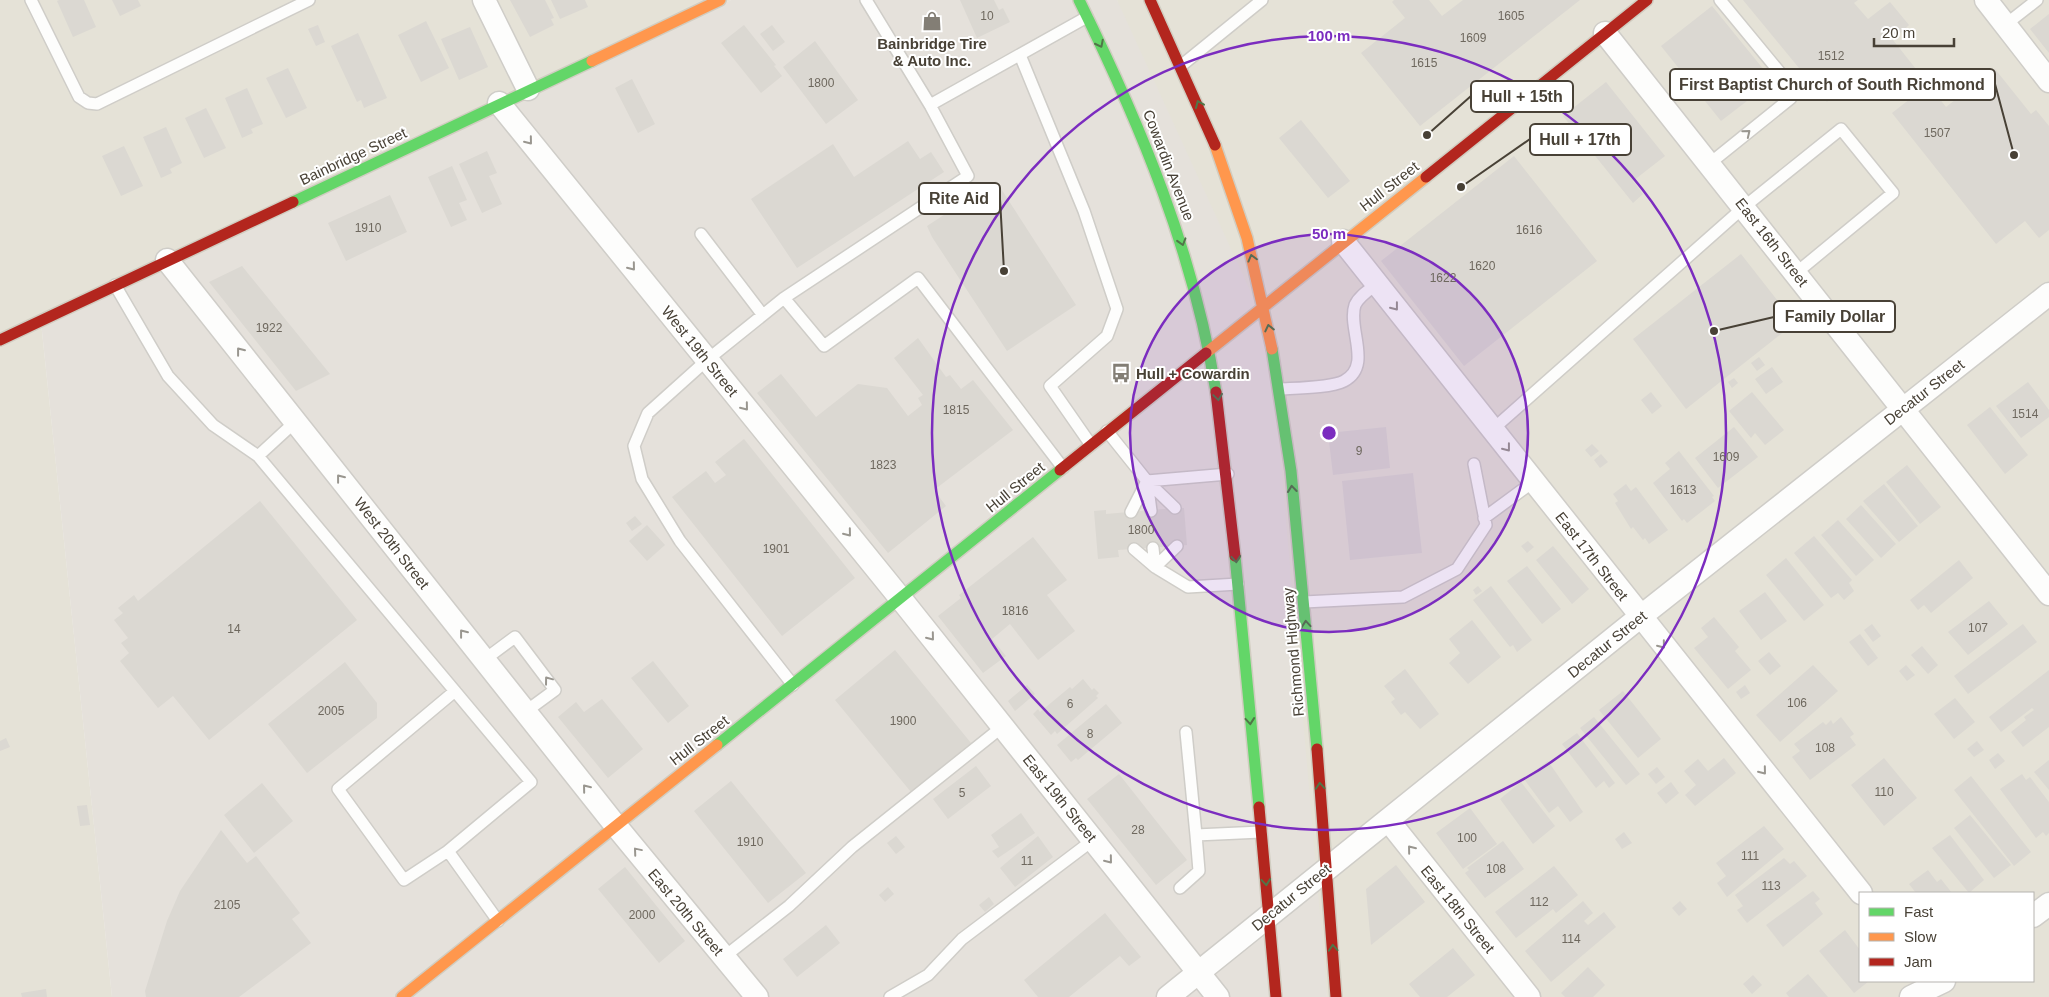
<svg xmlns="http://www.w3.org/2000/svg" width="2049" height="997" viewBox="0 0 2049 997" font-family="Arial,sans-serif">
<rect width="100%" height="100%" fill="#f1f0ea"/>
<path fill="#e5e2d7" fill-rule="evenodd" d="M0,0H731L41,322L112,997H0Z
M1117,0H2049V997H1327ZM1860,893H2033V981H1860Z"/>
<path fill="#e5e1db" d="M731,0H1117L1270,334L1327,997H112L41,322Z"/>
<path fill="#dbd8d2" d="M59,0H84L96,27L73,37L57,1Z
M112,0H138L141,6L120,16Z
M510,0H545L554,18L551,19L554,25L530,37Z
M551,0H585L588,7L560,19Z
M960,0H994L999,10L1003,8L1010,22L977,38Z
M1394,0H1429L1442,16L1463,0H1580L1420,126L1361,53L1405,18L1392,2Z
M1743,0H1858L1854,3L1868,19L1890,2L1909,25L1893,40L1946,107L1995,69L2031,114L2036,110L2049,126V230L2039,238L2025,221L1996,244L1892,113L1915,95L1897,73L1874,90L1857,68L1827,102Z
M1712,6L1773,81L1721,121L1661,46Z
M2049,14V53L2030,29Z
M426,21L449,68L421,82L398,35Z
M318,25L325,42L316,46L308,29Z
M744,25L776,65L774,66L782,76L761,93L721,43Z
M772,25L785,42L773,51L760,34Z
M470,27L488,67L459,80L441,39Z
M358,33L387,98L364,108L361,100L357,102L331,46Z
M815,41L858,100L826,124L783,67Z
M288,68L307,108L286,118L266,78Z
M632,79L655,124L638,133L615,88Z
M1606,82L1665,156L1633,181L1643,194L1633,203L1563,116Z
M247,88L263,124L251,129L253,133L242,138L225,98Z
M206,108L226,148L204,158L185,118Z
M1301,120L1350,181L1328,198L1279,138Z
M166,127L182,163L170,169L172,173L161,178L143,137Z
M908,141L920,159L931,152L944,172L797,268L751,199L833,144L854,177Z
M124,146L143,186L121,196L102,156Z
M487,151L497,173L489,176L502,204L482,213L459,164Z
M1514,156L1597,261L1464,366L1381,261Z
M452,166L467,200L459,203L467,220L451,227L428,177Z
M996,181L1076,305L1007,351L932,237L927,226Z
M390,195L407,232L346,261L328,223Z
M1741,254L1795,323L1686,409L1633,339Z
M242,266L330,374L296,391L209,282Z
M918,338L946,377L950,375L961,389L973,380L1013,430L934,490L946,506L888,553L757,393L781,374L816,417L858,384L887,388L908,416L922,405L918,398L923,395L894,358Z
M1759,357L1765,365L1757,371L1751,363Z
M1772,367L1783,382L1766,394L1755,379Z
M1734,378L1738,383L1732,388L1728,382Z
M2028,382L2049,410V417L2021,438L1996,406Z
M1651,392L1662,406L1652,414L1641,400Z
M1752,392L1784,430L1765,445L1755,433L1751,438L1729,411Z
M1990,407L2028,455L2005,474L1967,425Z
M1386,427L1390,468L1333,475L1328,433Z
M1734,427L1758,457L1718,488L1695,458Z
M744,439L855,578L782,636L672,497L706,471L715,483L726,475L715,462Z
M1592,444L1599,451L1591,457L1585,450Z
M1679,451L1714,496L1712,497L1715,501L1687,523L1684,519L1682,521L1653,483L1670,469L1665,463Z
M1601,454L1608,462L1600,468L1594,460Z
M1907,465L1941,507L1920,524L1886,482Z
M1413,473L1422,553L1350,560L1342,481Z
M1626,484L1631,491L1636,487L1668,530L1649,544L1645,538L1643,540L1633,527L1631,529L1615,503L1618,501L1613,494Z
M1884,484L1918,526L1899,542L1863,501Z
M260,501L357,620L209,740L173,696L158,708L120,661L129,653L121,643L128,638L114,620L123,613L118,608L134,595L138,601Z
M1861,505L1896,544L1881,558L1846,519Z
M1175,508H1184L1187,545L1118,550L1119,557L1098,559L1094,511L1106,510V514Z
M635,516L642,524L632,531L626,523Z
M1838,520L1874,560L1856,576L1821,535Z
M647,525L665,545L647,561L629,541Z
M1814,536L1852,580L1849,583L1854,591L1844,600L1838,593L1831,598L1794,553Z
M1033,537L1067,580L1047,595L1075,631L1038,660L1010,624L992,639L1006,656L983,673L938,616L961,598L959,595Z
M1528,541L1534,547L1527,553L1521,546Z
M1553,546L1589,589L1572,604L1536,560Z
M1786,558L1824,605L1804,621L1766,575Z
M1959,560L1973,578L1931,613L1924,605L1918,610L1910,600Z
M1527,566L1561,609L1542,624L1507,581Z
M1478,586L1482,591L1476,595L1473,590Z
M1491,586L1532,640L1517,652L1513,645L1510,647L1473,600Z
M1765,592L1787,621L1761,640L1739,611Z
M1989,601L2008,624L1968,655L1948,632Z
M1714,617L1739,647L1735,651L1751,670L1728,689L1694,648L1708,637L1701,628Z
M1472,620L1501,657L1468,684L1449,663L1460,653L1449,639Z
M1872,624L1881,636L1873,642L1864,630Z
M2023,624L2037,642L1968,694L1954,676Z
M1860,634L1878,658L1868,666L1849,642Z
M1922,646L1938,665L1928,674L1911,655Z
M895,650L971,743L911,792L835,700Z
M1769,652L1781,666L1770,675L1758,661Z
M653,661L689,706L668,723L631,678Z
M345,662L377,703V718L307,773L268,724Z
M1813,665L1838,691L1780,742L1756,715Z
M1906,665L1915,675L1907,681L1899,671Z
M1405,669L1439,714L1420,729L1405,712L1401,715L1391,702L1395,699L1384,686Z
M2049,670V727L2023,747L2011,732L2026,720L2024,717L2034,710L2032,708L2001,732L1989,717Z
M1083,679L1092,690L1094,688L1099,693L1096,696L1098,698L1057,734L1055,731L1051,735L1033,714L1038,709L1040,712L1070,687L1072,689Z
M1027,685L1035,694L1015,711L1008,701Z
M1745,685L1750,693L1741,699L1736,692Z
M1623,691L1661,739L1638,758L1599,710Z
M1955,698L1975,722L1954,739L1934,714Z
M602,699L643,749L608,778L558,717L576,702L584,712Z
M1106,704L1122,723L1078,760L1076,758L1071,762L1057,745Z
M1594,717L1640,774L1626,785L1580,728Z
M1841,717L1854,734L1850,737L1856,745L1810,780L1792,757L1800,751L1794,744L1823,722L1826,725L1831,720L1833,724Z
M1577,733L1615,783L1609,788L1604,781L1596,788L1562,744Z
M6,738L10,747L0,751V741Z
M1977,741L1984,750L1974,757L1967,749Z
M1998,753L2005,761L1995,769L1989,760Z
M1724,758L1736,773L1695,806L1685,795L1696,785L1684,771L1698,759L1708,771Z
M1884,758L1917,798L1884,826L1851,785Z
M2049,760V790L2034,772Z
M1548,761L1583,812L1570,822L1558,806L1549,813L1524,779Z
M976,766L991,786L948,819L933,799Z
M1657,767L1665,777L1656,784L1648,774Z
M1119,774L1187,860L1156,885L1087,799Z
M2022,774L2026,780L2030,777L2049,802V833L2046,836L2043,832L2036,838L2000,789Z
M1971,776L2031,852L2014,866L1954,790Z
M731,781L806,873L768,903L694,811Z
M1521,782L1555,826L1533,844L1500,799Z
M1671,782L1679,793L1666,804L1657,793Z
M262,783L293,821L254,853L224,815Z
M87,805L90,825L80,826L77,806Z
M1470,808L1497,844L1463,869L1436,833Z
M1021,813L1035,833L998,858L992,851L999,847L991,835Z
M1970,815L2011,865L1994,878L1954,828Z
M1764,826L1784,849L1727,897L1717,883L1726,876L1716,863Z
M221,830L247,863L256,856L300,913L292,919L311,943L239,997H146L145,991L167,921L180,891Z
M1624,832L1632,843L1622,849L1615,839Z
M1950,835L1984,880L1969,893L1932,848Z
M896,836L905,847L896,854L887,843Z
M1038,836L1053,857L1015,887L1000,868Z
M1503,841L1524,869L1485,898L1465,873L1469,870L1467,868Z
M1784,858L1790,864L1794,861L1807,876L1747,923L1737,910L1743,906L1735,895Z
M1396,865L1425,902L1371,945L1366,889Z
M1554,866L1578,895L1556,913L1553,909L1516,938L1495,912Z
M625,867L685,941L659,963L598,889Z
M1928,870L1937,882L1941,879L1952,893H1916L1909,884Z
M888,887L894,894L885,902L879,895Z
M1813,891L1820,899L1815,903L1823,914L1783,947L1766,925Z
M989,897L994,904L985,912L979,905Z
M1583,901L1593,913L1584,921L1588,925L1604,912L1616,927L1551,982L1525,951Z
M1680,901L1687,909L1679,916L1672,908Z
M1105,913L1141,957L1129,966L1120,956L1069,997H1038L1024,980Z
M826,925L840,943L797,977L783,959Z
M1845,930L1860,950V981H1869L1854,993L1819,951Z
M1453,948L1475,975L1447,997H1420L1409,984Z
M1588,967L1605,985L1593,997H1565L1561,993Z
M1808,974L1828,997H1789L1786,993Z
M1753,975L1762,985L1752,994L1743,984Z
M46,989L47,997H22L21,993Z"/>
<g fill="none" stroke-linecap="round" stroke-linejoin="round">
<defs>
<path id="lane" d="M31,0L79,97L88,103L97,104L309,0
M2005,25L2037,0
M1020,55L1084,211L1117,309L1107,336L1050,386L1091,445
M1182,65L1262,0
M930,105L1087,17
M1709,164L1791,98V86L1720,0
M701,234L762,314
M115,285L168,376L213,425L258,456L531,782L448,851L498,921
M784,298L968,176L930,105L866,0
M1279,389C1296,388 1331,388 1344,381C1373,366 1347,328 1355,305C1359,296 1369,290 1377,284
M1492,430L1744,207L1841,129L1893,193L1796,273
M1107,431L1147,481L1228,474
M258,456L295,422
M1147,481L1151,511
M1131,512L1147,481L1175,508
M1484,518L1533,482
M1153,548L1155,567L1188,587L1238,584
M1134,549L1155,567L1177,546
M1304,602L1403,597L1457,569L1486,525L1474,464
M484,660L515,637L555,690L525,712
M793,685L680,541L642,479L634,446L648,413L707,360L784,298L824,346L918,278L1063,468
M1186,732L1196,835L1261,832
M448,851L404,880L338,789L455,691
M1180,888L1199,871L1196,835
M724,957L789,906L852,847L1002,727
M890,997L928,975L962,939L1093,840"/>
<path id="street" d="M484,0L528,89
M1986,0L2049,81
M1605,33L2049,594
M499,103L901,599L1218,997
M1343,241L1861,893
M167,260L616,826L757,997
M1388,820L1529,997
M2033,916L2049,904
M1168,997L1640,617L2049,294
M1911,997L1944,981"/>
<path id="fast" d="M1079,0C1141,126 1194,253 1216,392
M293,202L592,61
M1272,349L1291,471L1317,749
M1235,556L1259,807
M717,745L1060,470"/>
<path id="slow" d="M592,61L720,0
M1215,145L1247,238L1272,349
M1206,353L1426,177
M402,997L717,745"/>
<path id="jam" d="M1150,0L1215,145
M1426,177L1647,0
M0,340L293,202
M1216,392L1235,556
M1060,470L1206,353
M1317,749L1336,997
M1259,807L1276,997"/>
</defs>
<use href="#lane" stroke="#cfcdc8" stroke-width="14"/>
<use href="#street" stroke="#cfcdc8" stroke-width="25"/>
<use href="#fast" stroke="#d1cdc1" stroke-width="14"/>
<use href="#slow" stroke="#d1cdc1" stroke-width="14"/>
<use href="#jam" stroke="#d1cdc1" stroke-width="14"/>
<use href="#lane" stroke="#fdfdfc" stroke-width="11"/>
<use href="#street" stroke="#fdfdfc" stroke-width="22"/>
<use href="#fast" stroke="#63d668" stroke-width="11"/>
<use href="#slow" stroke="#ff974d" stroke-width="11"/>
<use href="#jam" stroke="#b3261e" stroke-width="11"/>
</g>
<defs><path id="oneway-chevron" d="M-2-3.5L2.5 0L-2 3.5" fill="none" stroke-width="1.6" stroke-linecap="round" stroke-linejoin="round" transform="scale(1.25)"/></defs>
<g stroke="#517548">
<use href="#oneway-chevron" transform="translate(1100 44) rotate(63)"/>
<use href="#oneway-chevron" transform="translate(1199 104) rotate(-113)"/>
<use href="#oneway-chevron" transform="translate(1182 242) rotate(73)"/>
<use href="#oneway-chevron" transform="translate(1252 258) rotate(-105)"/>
<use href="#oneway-chevron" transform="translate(1269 328) rotate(-103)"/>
<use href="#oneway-chevron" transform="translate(1218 397) rotate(82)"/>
<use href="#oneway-chevron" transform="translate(1292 489) rotate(-96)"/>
<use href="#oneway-chevron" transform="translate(1236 559) rotate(85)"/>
<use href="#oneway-chevron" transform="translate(1306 624) rotate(-95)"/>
<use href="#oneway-chevron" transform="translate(1250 721) rotate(85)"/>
<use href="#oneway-chevron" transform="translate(1320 786) rotate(-94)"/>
<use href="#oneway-chevron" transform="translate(1266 882) rotate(85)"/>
<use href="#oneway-chevron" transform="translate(1333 948) rotate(-94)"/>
</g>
<g stroke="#99968f">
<use href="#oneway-chevron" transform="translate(1747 133) rotate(-39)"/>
<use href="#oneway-chevron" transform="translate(529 141) rotate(51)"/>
<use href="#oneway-chevron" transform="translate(632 267) rotate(51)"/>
<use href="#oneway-chevron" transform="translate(1395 307) rotate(52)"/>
<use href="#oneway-chevron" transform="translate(240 351) rotate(-128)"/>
<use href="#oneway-chevron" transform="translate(745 407) rotate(51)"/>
<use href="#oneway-chevron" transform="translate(1507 448) rotate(52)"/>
<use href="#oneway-chevron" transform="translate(340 478) rotate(-128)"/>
<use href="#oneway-chevron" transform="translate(848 533) rotate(51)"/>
<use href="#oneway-chevron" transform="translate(463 633) rotate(-128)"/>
<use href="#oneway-chevron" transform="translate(931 637) rotate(51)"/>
<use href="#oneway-chevron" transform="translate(1662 645) rotate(51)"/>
<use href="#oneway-chevron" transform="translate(548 680) rotate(-127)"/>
<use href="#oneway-chevron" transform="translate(1763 771) rotate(51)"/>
<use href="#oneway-chevron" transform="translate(586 788) rotate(-129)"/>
<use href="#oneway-chevron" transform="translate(1411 849) rotate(-129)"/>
<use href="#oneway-chevron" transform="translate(637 851) rotate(-130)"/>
<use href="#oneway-chevron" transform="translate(1109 860) rotate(51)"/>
</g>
<circle cx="1329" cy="433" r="199" fill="#7b2cbf" fill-opacity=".12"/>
<g fill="none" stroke="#7b2cbf" stroke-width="2.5">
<circle cx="1329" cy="433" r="199"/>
<circle cx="1329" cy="433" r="397"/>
</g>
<defs>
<symbol id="shop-bare" viewBox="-9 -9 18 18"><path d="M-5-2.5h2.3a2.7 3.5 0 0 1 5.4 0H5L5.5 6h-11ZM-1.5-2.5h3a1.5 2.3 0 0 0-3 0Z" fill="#837e75" stroke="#fff" stroke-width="2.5" paint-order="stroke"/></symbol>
<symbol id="bus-bare" viewBox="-9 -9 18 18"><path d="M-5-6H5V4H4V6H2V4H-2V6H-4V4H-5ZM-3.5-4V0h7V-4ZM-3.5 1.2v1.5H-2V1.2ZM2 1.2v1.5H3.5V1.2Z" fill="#837e75" stroke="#fff" stroke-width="2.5" paint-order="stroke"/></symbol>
</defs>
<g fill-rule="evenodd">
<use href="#shop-bare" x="918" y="7" width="28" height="28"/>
<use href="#bus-bare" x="1107" y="359" width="28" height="28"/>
</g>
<g text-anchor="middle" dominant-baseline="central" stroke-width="4" stroke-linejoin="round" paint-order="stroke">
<g font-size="12" fill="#6e685e">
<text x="987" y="16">10</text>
<text x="1511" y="16">1605</text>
<text x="1473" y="38">1609</text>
<text x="1831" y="56">1512</text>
<text x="1424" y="63">1615</text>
<text x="821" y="83">1800</text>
<text x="1937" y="133">1507</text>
<text x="368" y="228">1910</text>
<text x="1529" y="230">1616</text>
<text x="1482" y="266">1620</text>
<text x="1443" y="278">1622</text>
<text x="269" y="328">1922</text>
<text x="956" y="410">1815</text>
<text x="2025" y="414">1514</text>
<text x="1359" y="451">9</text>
<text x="1726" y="457">1609</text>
<text x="883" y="465">1823</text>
<text x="1683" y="490">1613</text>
<text x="1141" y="530">1800</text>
<text x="776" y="549">1901</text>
<text x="1015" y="611">1816</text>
<text x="1978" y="628">107</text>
<text x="234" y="629">14</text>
<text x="1797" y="703">106</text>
<text x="1070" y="704">6</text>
<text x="331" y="711">2005</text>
<text x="903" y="721">1900</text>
<text x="1090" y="734">8</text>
<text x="1825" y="748">108</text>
<text x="1884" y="792">110</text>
<text x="962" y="793">5</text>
<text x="1138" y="830">28</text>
<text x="1467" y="838">100</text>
<text x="750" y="842">1910</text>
<text x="1750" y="856">111</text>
<text x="1027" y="861">11</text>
<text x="1496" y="869">108</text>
<text x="1771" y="886">113</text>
<text x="1539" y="902">112</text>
<text x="227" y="905">2105</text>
<text x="642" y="915">2000</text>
<text x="1571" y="939">114</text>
</g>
<g font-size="15" font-weight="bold" fill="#484136" stroke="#fff">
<text x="932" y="43">Bainbridge Tire<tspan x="932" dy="17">&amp; Auto Inc.</tspan></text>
<text x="1136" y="373" text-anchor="start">Hull + Cowardin</text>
</g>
<g font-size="15" fill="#484136" stroke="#fff">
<text transform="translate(353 156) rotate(-25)">Bainbridge Street</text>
<text transform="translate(1169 165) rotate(69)">Cowardin Avenue</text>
<text transform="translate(1389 186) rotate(-38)">Hull Street</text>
<text transform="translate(1772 242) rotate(52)">East 16th Street</text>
<text transform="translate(700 351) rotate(51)">West 19th Street</text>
<text transform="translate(1924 392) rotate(-38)">Decatur Street</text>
<text transform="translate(1015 487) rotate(-39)">Hull Street</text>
<text transform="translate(392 543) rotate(52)">West 20th Street</text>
<text transform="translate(1592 556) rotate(52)">East 17th Street</text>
<text transform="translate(1607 644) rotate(-39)">Decatur Street</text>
<text transform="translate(1293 652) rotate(-95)">Richmond Highway</text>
<text transform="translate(699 740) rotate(-38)">Hull Street</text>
<text transform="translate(1060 798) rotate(51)">East 19th Street</text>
<text transform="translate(1291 897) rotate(-39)">Decatur Street</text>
<text transform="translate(1458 909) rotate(51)">East 18th Street</text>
<text transform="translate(686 912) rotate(50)">East 20th Street</text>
</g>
</g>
<circle cx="1329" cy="433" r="8" fill="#7b2cbf" stroke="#fff" stroke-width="2.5"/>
<g font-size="15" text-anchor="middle" font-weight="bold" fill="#7b2cbf" stroke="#fff" stroke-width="4" stroke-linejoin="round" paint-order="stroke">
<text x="1329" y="41">100 m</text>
<text x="1329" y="239">50 m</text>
</g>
<path fill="none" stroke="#484136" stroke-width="2" d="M2014 155L1995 84M1427 135L1471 96M1461 187L1530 139M1004 271L1000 199M1714 331L1774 317"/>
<g fill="#484136" stroke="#fff" stroke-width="2">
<circle cx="2014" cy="155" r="5"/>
<circle cx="1427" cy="135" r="5"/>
<circle cx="1461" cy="187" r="5"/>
<circle cx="1004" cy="271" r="5"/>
<circle cx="1714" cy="331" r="5"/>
</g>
<g fill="#fff" stroke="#484136" stroke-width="2">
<rect x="1670" y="69" width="325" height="31" rx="5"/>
<rect x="1471" y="81" width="102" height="31" rx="5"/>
<rect x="1530" y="124" width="101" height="31" rx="5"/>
<rect x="919" y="183" width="81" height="31" rx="5"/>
<rect x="1774" y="301" width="121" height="31" rx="5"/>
</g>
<g font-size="16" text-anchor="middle" font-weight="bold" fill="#484136">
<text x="1832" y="90">First Baptist Church of South Richmond</text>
<text x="1522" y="102">Hull + 15th</text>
<text x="1580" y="145">Hull + 17th</text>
<text x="959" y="204">Rite Aid</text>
<text x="1835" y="322">Family Dollar</text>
</g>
<rect x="1859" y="892" width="175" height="90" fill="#ffffff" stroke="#b6b3af"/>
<rect x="1869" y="908" width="25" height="8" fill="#63d668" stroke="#b6b3af"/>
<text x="1904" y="917" font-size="15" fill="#484136">Fast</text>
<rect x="1869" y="933" width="25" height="8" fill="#ff974d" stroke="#b6b3af"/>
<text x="1904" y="942" font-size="15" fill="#484136">Slow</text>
<rect x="1869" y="958" width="25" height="8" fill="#b3261e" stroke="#b6b3af"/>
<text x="1904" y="967" font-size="15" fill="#484136">Jam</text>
<path d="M1874 38v8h80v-8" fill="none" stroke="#484136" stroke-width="2.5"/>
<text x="1882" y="38" font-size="15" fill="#484136" stroke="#ffffff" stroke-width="4" paint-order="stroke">20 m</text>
</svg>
